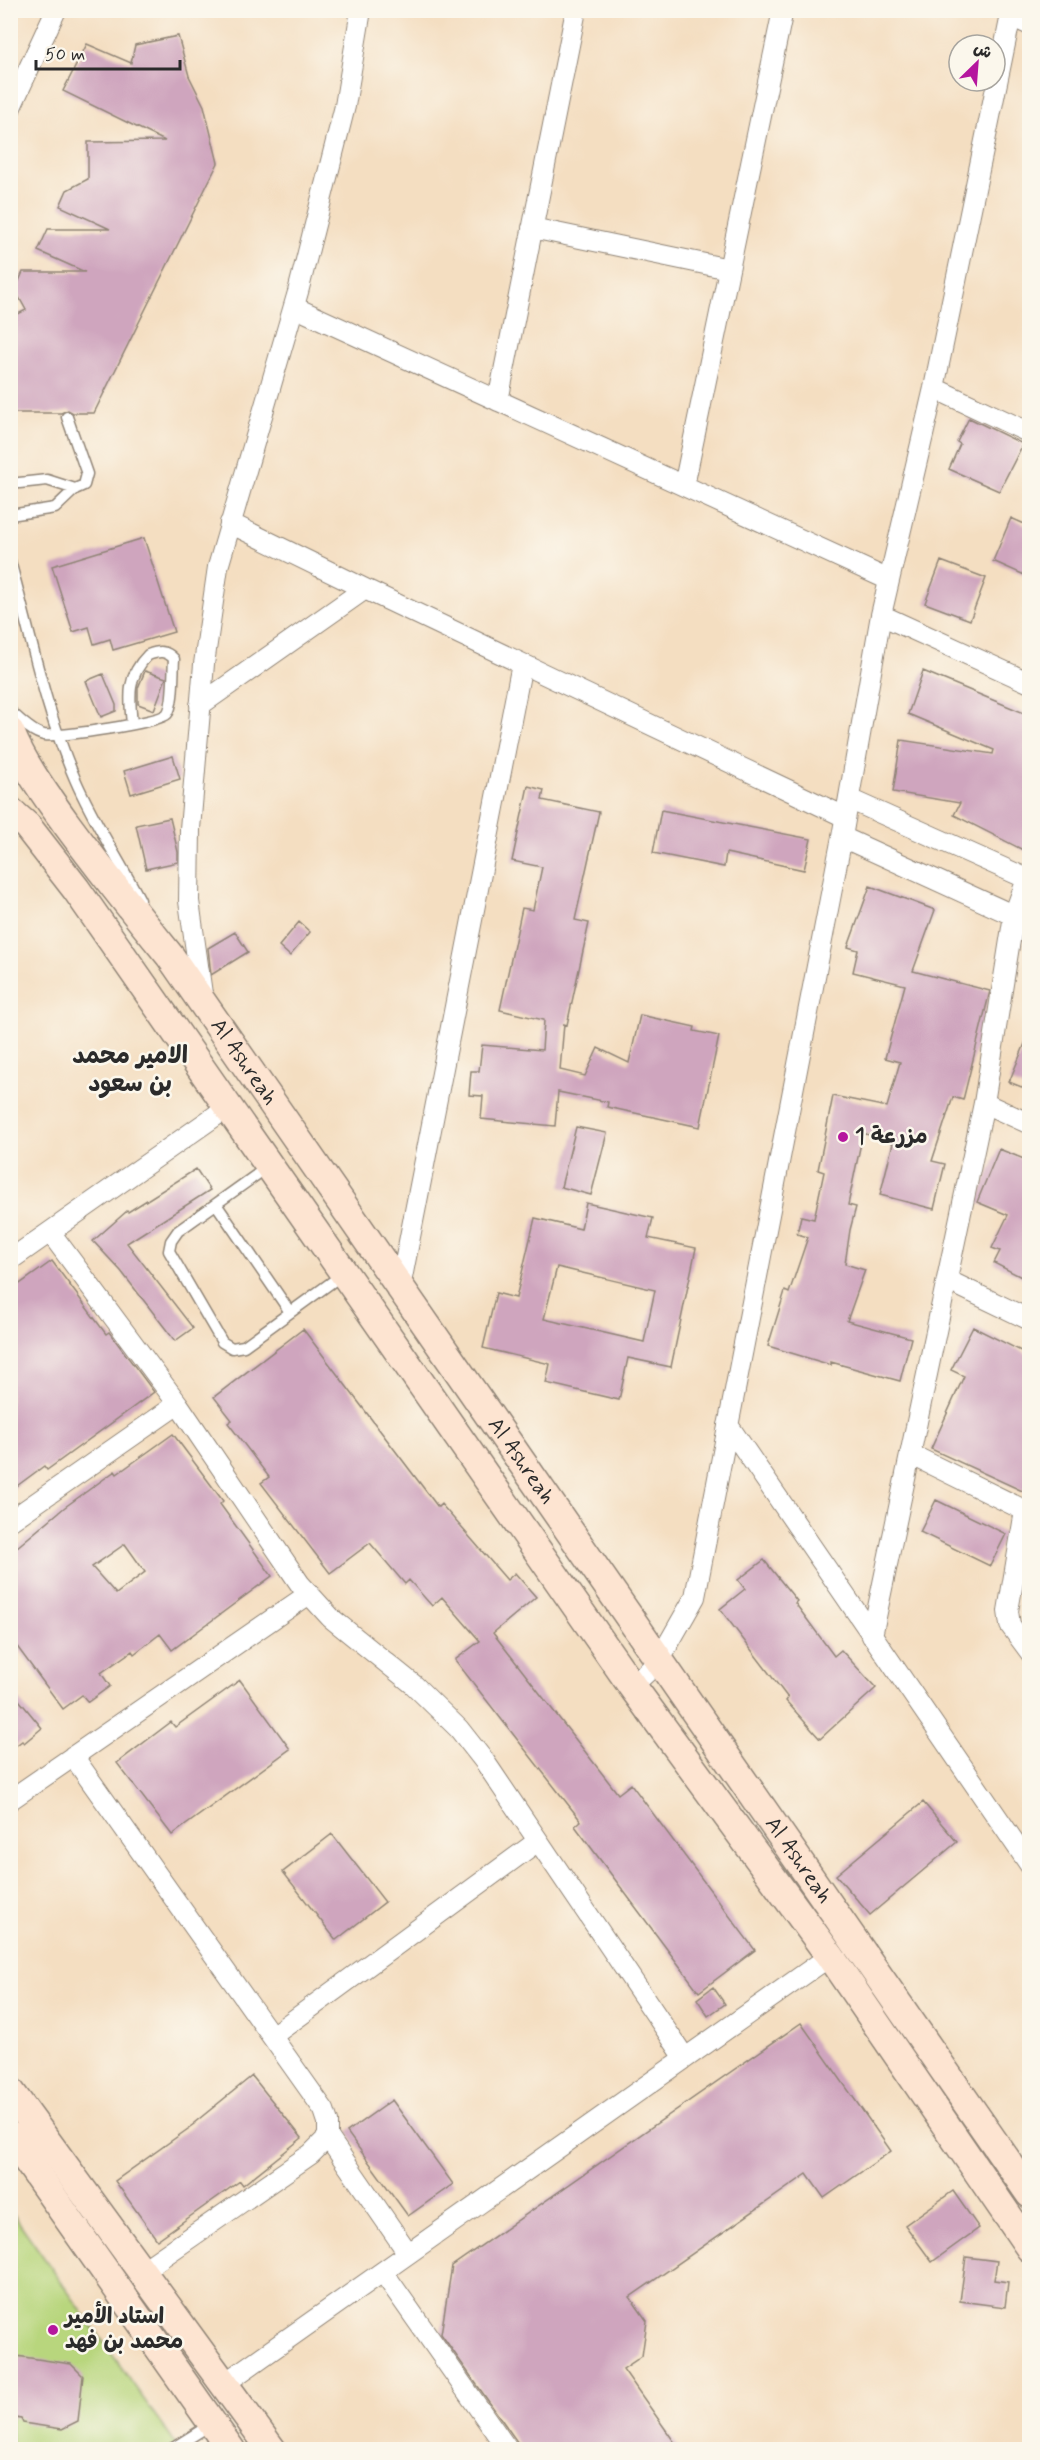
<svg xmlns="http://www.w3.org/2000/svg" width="1040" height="2460" viewBox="0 0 1040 2460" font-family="Mynerve,'Playpen Sans Arabic',sans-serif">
<rect width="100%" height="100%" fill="#fbf7ec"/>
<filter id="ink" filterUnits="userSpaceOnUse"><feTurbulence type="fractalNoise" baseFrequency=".0167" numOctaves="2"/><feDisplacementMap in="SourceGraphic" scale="12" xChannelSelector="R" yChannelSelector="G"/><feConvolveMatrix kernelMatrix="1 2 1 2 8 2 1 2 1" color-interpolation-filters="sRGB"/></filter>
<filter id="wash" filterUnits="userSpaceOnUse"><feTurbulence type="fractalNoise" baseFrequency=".008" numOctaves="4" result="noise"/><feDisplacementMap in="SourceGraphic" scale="24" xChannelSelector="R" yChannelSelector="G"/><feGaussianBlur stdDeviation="1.35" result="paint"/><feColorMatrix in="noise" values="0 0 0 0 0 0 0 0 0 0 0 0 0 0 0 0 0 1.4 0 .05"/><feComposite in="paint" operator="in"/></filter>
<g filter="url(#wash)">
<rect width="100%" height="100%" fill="#f4dec1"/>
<path fill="#b8d67d" stroke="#728054" stroke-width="1.5" d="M11,2211L179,2449H11Z"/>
<g id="blocks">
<path fill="#cfa5be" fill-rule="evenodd" d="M178,36L189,76L204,106L218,163L94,413H73L68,410L61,413H10V318L26,310L15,290L23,272H85L38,251L48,229H110L60,206L67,190L88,179V142L165,141L63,91L87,44L131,63L135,45Z
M969,418L1023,444L999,491L949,469L960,444L957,442Z
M1011,518L1029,526V577L993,561Z
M144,538L174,632L113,650L110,639L94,644L89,627L73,632L52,566Z
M941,561L986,578L970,620L925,603Z
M145,671L166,678L154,710L138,704V688Z
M923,671L1029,715V853L954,815L960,803L893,792L901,740L993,754L994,750L908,714Z
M103,674L116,705V711L101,717L86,681Z
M173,756L180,779L131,794L124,771Z
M528,786L544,790L542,800L599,812L575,920L589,923L567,1025L564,1024L560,1070L585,1076L598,1048L629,1063L640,1015L695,1027L694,1031L719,1036L700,1127L607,1107L608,1102L558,1092L555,1126L481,1119L483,1096L469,1095L471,1071H479L482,1045L542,1050L544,1020L500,1010L522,908L533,910L542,867L512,861Z
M661,810L811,839L804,870L726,853L724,867L653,853Z
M170,818L178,852V862L146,869L136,825Z
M870,886L935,910L913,971L990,991L963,1100L953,1097L932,1161L945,1164L934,1209L880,1195L893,1143L863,1133L848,1205L856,1207L850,1230L845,1264L865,1270L847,1321L911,1338L900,1381L831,1362V1365L768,1346L785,1291L789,1293L808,1237L797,1234L801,1216L814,1219L824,1172L818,1170L833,1096L887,1107L900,1062L885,1058L905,985L853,972L858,950L848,947Z
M299,922L310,932L290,956L279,946Z
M235,932L248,952L211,975L208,948Z
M1029,1034V1090L1009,1082Z
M576,1127L607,1133L591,1195L561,1187Z
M999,1149L1029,1161V1281L994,1263L1000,1251L992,1248L1008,1215L977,1202Z
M196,1169L210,1190L127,1243L193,1328L175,1341L121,1271L93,1241L127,1211L128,1212Z
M586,1203L653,1218L648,1238L696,1248L671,1367L628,1358L619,1400L546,1383L550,1364L483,1348L496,1293L516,1298L535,1218L581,1229ZM557,1267L655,1290L644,1342L544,1319Z
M52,1261L106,1334L109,1332L154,1392L47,1470L44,1466L10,1491V1291Z
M973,1327L1029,1355V1494L931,1449L964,1376L951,1370Z
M303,1329L438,1507L441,1504L507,1580L515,1573L536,1597L493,1633L618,1794L631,1784L755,1950L699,1992L575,1826L581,1821L455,1660L480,1641L442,1597L432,1606L409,1580L405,1584L370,1543L330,1573L261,1483L269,1477L228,1423L232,1420L214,1397Z
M173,1434L223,1501L220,1504L272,1576L172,1650L160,1634L134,1654L132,1651L101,1673L110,1686L88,1702L82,1695L63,1709L10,1637V1553L65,1507L115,1471L117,1474ZM125,1544L145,1572L116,1594L92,1567Z
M936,1500L1006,1534L990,1566L920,1532Z
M764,1560L797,1601L795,1603L834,1656L841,1650L876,1688L820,1739L786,1701L788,1698L720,1609L745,1589L738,1580Z
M240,1680L290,1749L172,1835L117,1763L171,1722L175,1727Z
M10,1689L42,1728L24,1743L22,1741L10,1750Z
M923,1802L957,1842L870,1915L836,1875Z
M332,1834L385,1902L336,1940L283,1872Z
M713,1987L725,2004L708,2016L697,1999Z
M801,2023L891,2151L824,2198L807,2174L630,2297L647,2321L642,2356L623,2369L680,2450H520L518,2443L441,2334L452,2266Z
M252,2076L302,2138L243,2185L240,2181L157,2240L115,2181L195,2124L194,2123Z
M392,2100L453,2184L408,2216L347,2132Z
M953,2191L979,2228L932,2262L905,2225Z
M966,2257L997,2261L994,2280L1008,2282L1005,2307L960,2301Z
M10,2355L71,2364L83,2376L78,2421L62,2429L23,2423L21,2419L10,2417Z"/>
</g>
</g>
<g filter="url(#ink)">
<use href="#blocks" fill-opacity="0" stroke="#908476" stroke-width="1.5"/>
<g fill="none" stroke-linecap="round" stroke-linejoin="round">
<defs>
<path id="lane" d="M10,484L47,480L75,489
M10,515L55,508L75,489L84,485L87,474L67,417
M10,561C30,633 45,710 75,779C93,821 119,860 140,900
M10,711C19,719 32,733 44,735C60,737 159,723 167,714C174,706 173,671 174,659C166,650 159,651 148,655C127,676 129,696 132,724
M269,1166L178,1231L171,1241L169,1251L222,1342L232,1348L244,1346L343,1274
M216,1204L290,1312
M170,2450L210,2425"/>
<path id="street" d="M1011,16L1030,25
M10,109L56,10
M532,228L729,269
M294,307L889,580
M934,388L1030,433
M498,401L576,10
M684,486L783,10
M230,523L365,589L845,817
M881,615L1030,683
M200,705L365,589
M849,799L1030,880
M842,837L1030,923
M203,1001L189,901L190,829L204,664L218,567L298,292L345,106L361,10
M984,1103L1030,1124
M50,1232L178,1404L300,1584L331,1618L414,1685L459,1729L485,1762L685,2058
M10,1260L228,1107
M947,1280L1030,1320
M400,1288L522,664
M728,1425L1030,1865
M910,1454L1030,1513
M1025,1511L1008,1611L1010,1625L1030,1652
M10,1521L178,1404
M872,1636L984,1103L1014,915L1027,879
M632,1686L658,1662L695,1597L842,837L881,615L934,388L1012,10
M73,1756L324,2110L328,2122V2137L311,2154L142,2271
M10,1800L309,1594
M272,2036L538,1841
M328,2137L408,2253
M383,2272L508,2450
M225,2383L830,1956"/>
<g id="secondary">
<path id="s1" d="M10,732C23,764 45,794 65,822C99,868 134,912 170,956L1030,2194"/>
<path d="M10,811L27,826L76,889L632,1686L830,1956L1030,2248"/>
<path d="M10,2091L272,2450"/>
<path d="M10,2136L231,2450"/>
</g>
</defs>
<use href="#lane" stroke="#908476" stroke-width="13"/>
<use href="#street" stroke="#908476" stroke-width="22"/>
<use href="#secondary" stroke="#908476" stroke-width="31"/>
<use href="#lane" stroke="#fff" stroke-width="10"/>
<use href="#street" stroke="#fff" stroke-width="20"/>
<use href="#secondary" stroke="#fde4d1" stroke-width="28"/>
</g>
</g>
<g fill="#b5179e" stroke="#fbf7ec" stroke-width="2">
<circle cx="843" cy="1137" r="6"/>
<circle cx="53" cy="2330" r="6"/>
</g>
<g text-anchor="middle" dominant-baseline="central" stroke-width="5" stroke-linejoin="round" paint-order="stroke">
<g font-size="22" fill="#2b2b2b" stroke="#fbf7ec">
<text stroke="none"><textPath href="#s1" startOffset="405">Al Ashreah</textPath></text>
<text stroke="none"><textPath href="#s1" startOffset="891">Al Ashreah</textPath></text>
<text stroke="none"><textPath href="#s1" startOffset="1377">Al Ashreah</textPath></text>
</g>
<g font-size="22" font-weight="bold" fill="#2b2b2b" stroke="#fbf7ec" text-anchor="start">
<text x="855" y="1137">مزرعة 1</text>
<text x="65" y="2317">استاد الأمير<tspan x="65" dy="25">محمد بن فهد</tspan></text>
</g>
<g font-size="24" font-weight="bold" fill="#2b2b2b" stroke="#fbf7ec">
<text x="130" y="1056">الامير محمد<tspan x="130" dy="28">بن سعود</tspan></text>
</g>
</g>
<rect width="1040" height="2460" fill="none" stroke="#fbf7ec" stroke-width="36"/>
<g transform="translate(977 63) rotate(25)"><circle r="28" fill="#fbf7ec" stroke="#a8a59f" stroke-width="1.5"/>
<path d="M0-4.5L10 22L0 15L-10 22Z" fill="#b5179e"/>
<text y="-9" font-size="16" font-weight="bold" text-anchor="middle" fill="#2b2b2b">ش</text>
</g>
<path d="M36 60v9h144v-9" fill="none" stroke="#2b2b2b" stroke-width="3"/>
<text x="45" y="60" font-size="18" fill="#2b2b2b" stroke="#fbf7ec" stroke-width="4.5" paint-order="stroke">50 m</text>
</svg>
